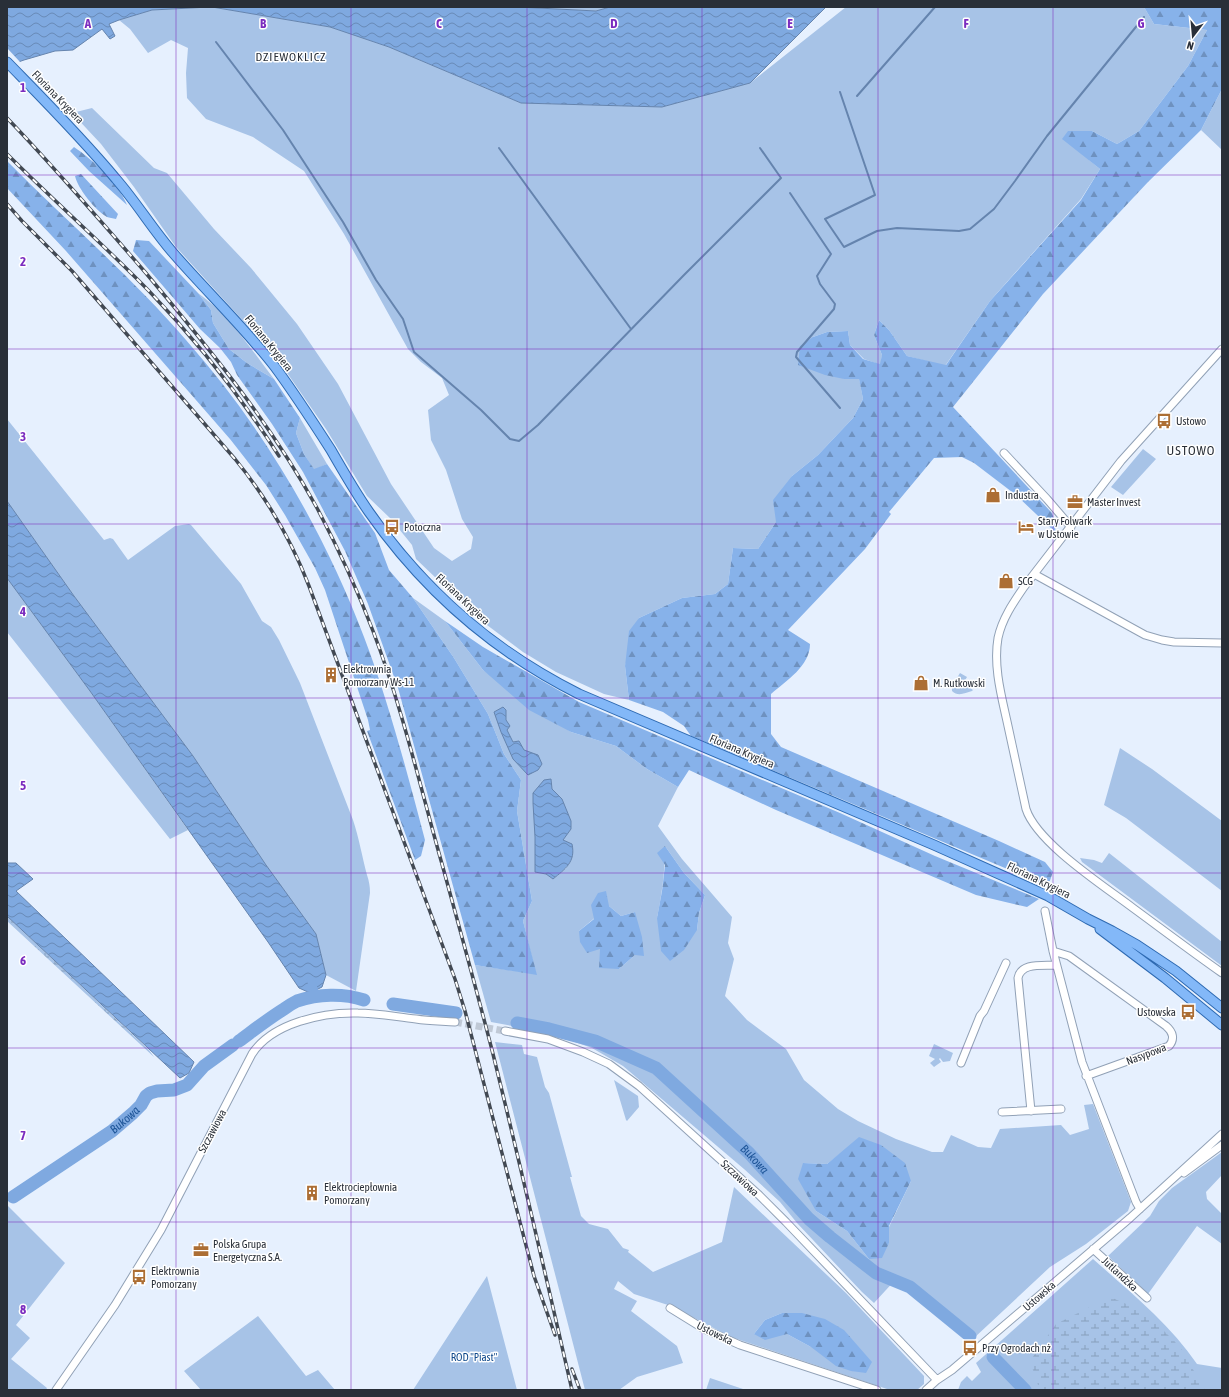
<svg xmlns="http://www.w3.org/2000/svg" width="1229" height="1397" viewBox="0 0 1229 1397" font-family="'Asap Condensed',sans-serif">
<defs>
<pattern id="forest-firs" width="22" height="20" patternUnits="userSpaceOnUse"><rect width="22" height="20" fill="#87b2ea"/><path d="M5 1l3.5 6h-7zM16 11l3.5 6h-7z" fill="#6e91bf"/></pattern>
<pattern id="wetland-marsh" width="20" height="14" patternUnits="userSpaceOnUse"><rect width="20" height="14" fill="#a7c3e7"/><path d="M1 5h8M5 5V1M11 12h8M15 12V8" fill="none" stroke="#889fbc"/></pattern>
<pattern id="water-waves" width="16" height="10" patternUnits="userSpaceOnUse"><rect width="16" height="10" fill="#7fa9e0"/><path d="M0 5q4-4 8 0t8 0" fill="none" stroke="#688ab7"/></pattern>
</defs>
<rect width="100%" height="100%" fill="#e6f0fe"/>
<path fill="#a7c3e7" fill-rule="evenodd" d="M212,7L330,27L389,47L521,103L662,107L750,83L846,7H1144L1154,24L1207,30L1188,66L1139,131L1117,144L1092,131L1089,160L1100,169L1081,199L990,301L945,366L907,356L889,330L879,320L874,335L882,355L881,365L864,359L850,345L848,331L827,332L813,337L844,379L859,378L863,399L853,418L818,455L792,476L776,522L758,549L733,548L728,584L715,594L682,598L639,618L625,666L629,700L604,694L556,672L523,652L479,619L416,559L412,545L391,519L367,496L326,429L276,357L176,247L134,187L101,144L72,113L92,108L154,168L167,173L214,229L251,268L297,324L338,384L391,484L434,548L452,561L471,549L473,537L462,519L446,470L431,440L428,410L449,395L442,378L421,362L408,349L344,234L304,171L253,137L206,119L187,98L186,73L188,48L171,40L148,53L130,29L119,20L152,10Z
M518,7H610L596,11Z
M1222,89V150L1201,130Z
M198,293C229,315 251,349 274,379L247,363L229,349L213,323L211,310Z
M300,418L327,464L314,470L304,454L296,433Z
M7,419L104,540L110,538L113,539L128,560L175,526L189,524L191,525L241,584L262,621L271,627L279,640L300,683L353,820C359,838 362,856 367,875C369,881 370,886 370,893L356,991L326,975L316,934L266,865L193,756L74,596L7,501Z
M1143,449L1156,459L1123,495L1111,487Z
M7,578L90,691L188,830L170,839L7,632Z
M413,598L445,621L483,670L571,732L616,746L647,769L678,787L658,826L682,859L732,917L728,943L734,959L725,996L747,1020L786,1049L804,1080L838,1109L858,1121L896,1139L932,1152H943L951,1135L978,1147L991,1148L1000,1129L1061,1125L1070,1135L1089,1129L1084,1105L1093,1104L1131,1202L1128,1211L1086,1244L1050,1267L974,1338L911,1285L897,1278L874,1303L862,1292L797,1223L780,1202L744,1169L623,1066L592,1048L549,1033L491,1022L475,965L536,974L523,921L532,901L517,811L521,780L504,754L488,714L454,658ZM551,779L552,789L562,799L570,829L563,840L567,867L553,879L546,874L535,872V837ZM665,846L684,873L705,895L699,913L697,930L657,918C662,894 665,871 665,846ZM609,906L621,916L635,912V955L619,969L600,949L579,931ZM841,1153L911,1181L889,1227V1243L869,1259L847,1231L816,1211L803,1163L827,1164Z
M960,673L967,677L964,682L971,686L969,687L973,690L972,691C965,693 958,697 952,691V684L958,688L960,685L957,682V678Z
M1120,748L1152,769L1222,821V891L1126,818L1104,805Z
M1109,853L1222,942V966L1082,862L1080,858L1094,860L1102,863Z
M495,1042L522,1045L524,1054L537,1057L545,1087L549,1093L572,1177H570L581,1216L589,1224L608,1229L623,1248L629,1250L628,1252L653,1272L722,1242L734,1187L846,1293L924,1376V1384L917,1390H890L731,1337L671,1306L634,1294L618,1281L614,1289L637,1301L631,1311L677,1346L683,1363L637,1377L619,1390H585ZM782,1313L811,1347L787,1334H754L765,1320Z
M934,1044L953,1053L950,1061L943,1062L940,1058L939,1059L941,1062L934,1067L930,1063L935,1059L929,1056Z
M614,1080L638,1096L639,1107L627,1121L626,1120Z
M1222,1152V1175L1206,1192L1207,1199L1222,1214V1244L1197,1226L1148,1294L1108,1256L1150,1216L1159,1201L1172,1188Z
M8,1206L65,1263L16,1325L30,1338L11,1359L47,1388L46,1390H7Z
M1093,1259C1130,1292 1169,1323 1197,1364L1222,1368V1390H958L961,1382L967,1376L972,1381L981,1372L976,1363Z
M487,1276L517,1390H413Z
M258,1316L306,1376L318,1370L335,1390H201L184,1371Z
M710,1378L746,1390H706Z"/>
<path fill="url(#forest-firs)" d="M1144,7H1222V89L1201,130L1148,182L1043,294L953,407L1052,513L1056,524L1055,532L1016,495L974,463L962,457L934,458L889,512L891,514L865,549L788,630L810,644C810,666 786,681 771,694V734L781,747L999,841L1045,862L1053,872L1048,886L691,736L684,726L663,712L629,700L625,666L629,631L639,618L682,598L715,594L728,584L733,548L758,549L776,522L773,500L792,476L818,455L853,418L863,399L859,379H844L825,375L798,365L800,346L813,337L827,332L848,331L850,345L863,359L880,364L882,355L874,335L879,320L889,330L907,356L946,365L990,301L1081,200L1100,169L1062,139L1068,131H1092L1117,144L1139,131L1188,66L1207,30L1154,24Z
M74,147C92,159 119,184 127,205L89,171L70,151Z
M7,161C66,221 131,276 186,340C263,427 323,529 364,637C389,703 407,772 425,840L421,856L415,860L367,731L370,730L368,720L325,590L315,568L285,515L266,485L230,439L66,251L7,188Z
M81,174L118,214L116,219C113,218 109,218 107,217C95,210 78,189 75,176Z
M136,240L149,241L198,293L211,310L213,323L229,349L247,363L274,379L300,418L296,433L304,454L314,469L327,464L375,533L389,570L413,598L454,658L488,714L504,754L521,780L517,811L532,901L523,921L537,975L475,965L398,688L368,604L345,551L303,472L272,424L237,375L231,362L220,348L200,329L133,251Z
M445,621L483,647L579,702L840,813L935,856L1039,899L1027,907L976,895L776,810L689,770L678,787L647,769L616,746L571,732L529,710L483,670Z
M665,846L684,873L705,895L699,913L697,930L684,950L670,961L661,951L657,918L662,891L665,865L657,853Z
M606,891L609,906L621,916L635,912L642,937L644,956L635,955L619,969L599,968L600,949L587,953L580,942L579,931L594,919L591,905L598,893Z
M859,1137L881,1145L905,1163L911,1181L889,1226V1243L882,1258L869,1259L847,1231L816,1211L798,1179L803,1163L827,1164Z
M782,1313H802L825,1319L844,1330L872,1362L866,1373L851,1371L836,1366L811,1347L787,1334L765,1340L754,1334L765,1320Z"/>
<path fill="url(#wetland-marsh)" d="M7,916L149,1050L154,1057L7,921Z
M1110,1297L1145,1312L1180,1347L1205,1390H1039V1388L1030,1361L1056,1324Z"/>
<path fill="url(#water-waves)" stroke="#6584ae" d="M7,7H210L152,10L119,20L109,24L115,36L110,39L102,29L73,50L55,51L24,60L7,66Z
M212,7H518L596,11L610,7H826L750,83L662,107L521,103L389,47L330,27Z
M7,501L74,596L193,756L266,865L316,934L326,975L322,987L314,991L308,992L299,988L268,942L90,691L7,578Z
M503,707L506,710V720L510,726L507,730L513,742L519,741L524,750L538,755L542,764L538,770L528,775L513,759L501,732L494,712Z
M551,779L552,789L562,799L571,821V829L563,840L572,844C576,862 565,869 553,879L546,874L535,872V837L533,803V793L544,780Z
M7,863H16L33,879L16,891L194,1062L189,1073L180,1078L7,916Z"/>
<path fill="#e6f0fe" d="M7,48L21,63L7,68Z"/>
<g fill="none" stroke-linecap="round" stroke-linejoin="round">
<path stroke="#6584ae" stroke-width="2" d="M216,42L283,130L343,222L376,280L403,319L414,352L481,410L510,439L519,441L538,425L684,275L781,178L760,148
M840,92L875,195L825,219L844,247L877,231L897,228L959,231L970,229L994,209L1015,181L1047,136L1144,17
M857,96L935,7
M499,148L631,329
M790,193L831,254L817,276L820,284L835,304L834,309L797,352L796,357L840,408"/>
<path stroke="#7fa9e0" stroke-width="8" d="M311,980L316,997"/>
<g stroke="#7fa9e0" stroke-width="13">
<path d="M393,1004L456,1013"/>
<path id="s1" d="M517,1023L549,1029L595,1041L656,1068L749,1153L809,1219L830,1237L876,1273L910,1287L970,1336"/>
<path d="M239,1041C254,1030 268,1019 284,1009C288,1006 293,1003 297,1001C318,994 343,993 364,1000"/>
<path id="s2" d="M13,1197L112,1131L133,1113L141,1105L146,1096L150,1093L157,1091L174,1090L187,1085L204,1066L233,1045"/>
<path d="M993,1357L1025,1390"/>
</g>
<path stroke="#c0c9d6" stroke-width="7" stroke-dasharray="7 3.5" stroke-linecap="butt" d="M455,1022L505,1031"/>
<defs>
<path id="minor" d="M1222,349L1121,461L1024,587C1013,603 1002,619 998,638C993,667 1002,698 1008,726C1014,754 1020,781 1026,809C1037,843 1104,886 1133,908C1163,930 1192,952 1222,973
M1004,453L1047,499L1071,527
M1034,574L1145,635L1162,640L1174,642L1222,643
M1045,911L1053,951L1082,1062L1136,1202L1140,1209
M1053,951L1069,956L1166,1026C1173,1032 1175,1039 1169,1046L1086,1076
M505,1031L548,1039L583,1052L609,1064L639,1086L758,1194L786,1222L937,1380
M961,1063L980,1016L984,1011L1006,963
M1031,1111L1018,978C1021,962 1043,966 1056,965
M1002,1112L1061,1109
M1184,1173L1222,1145
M1093,1249L1147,1298
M670,1308L704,1329L740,1345L877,1390
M56,1390L115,1305L161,1230L252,1054C272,1023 323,1012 358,1013C377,1013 397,1017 416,1019C429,1021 442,1021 455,1022
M926,1390L937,1380L952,1370L1130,1218L1222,1134"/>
<path id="major" d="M7,62C44,100 82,138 116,179C137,203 153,230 174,254C207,292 244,327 275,367C295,394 313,422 331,450C343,471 355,492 369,512C425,592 493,651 579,694L934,845L1048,896L1088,919L1112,931L1137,945L1176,971L1222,1008
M1100,929L1165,978L1222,1025"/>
</defs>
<use href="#minor" stroke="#91a1b6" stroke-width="9"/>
<use href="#major" stroke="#2e6ab2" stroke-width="11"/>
<use href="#minor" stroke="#fff" stroke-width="7"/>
<use href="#major" stroke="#83b8f8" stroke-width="9"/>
<defs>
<path id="rail" d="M7,118C55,168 100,220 145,272C208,347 270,422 317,508C338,548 357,589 373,631C402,707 420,786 442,864C459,926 476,988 492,1050C520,1163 546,1277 572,1390
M7,154C54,201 103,244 149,291C198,342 241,397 279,456
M7,204L22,221L72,271L235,459C266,497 291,539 309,586L455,979L465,1011L534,1276L555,1335
M572,1369L580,1390"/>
</defs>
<use href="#rail" stroke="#424953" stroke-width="3.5"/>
<use href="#rail" stroke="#fff" stroke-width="2" stroke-dasharray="6" stroke-linecap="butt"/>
</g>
<path fill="none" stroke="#7b2cbf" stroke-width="1" stroke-opacity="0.55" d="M176,7V1390M351,7V1390M527,7V1390M702,7V1390M878,7V1390M1053,7V1390M7,175H1222M7,349H1222M7,524H1222M7,698H1222M7,873H1222M7,1048H1222M7,1222H1222"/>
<defs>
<symbol id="bus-bare" viewBox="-9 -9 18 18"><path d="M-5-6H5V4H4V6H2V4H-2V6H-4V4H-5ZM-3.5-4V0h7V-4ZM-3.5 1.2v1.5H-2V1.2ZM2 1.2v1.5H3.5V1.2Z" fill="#ac6e34" stroke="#fff" stroke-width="2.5" paint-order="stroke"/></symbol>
<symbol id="shop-bare" viewBox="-9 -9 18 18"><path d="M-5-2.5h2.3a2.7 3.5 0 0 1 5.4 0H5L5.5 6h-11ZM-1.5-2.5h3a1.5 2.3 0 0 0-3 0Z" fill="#ac6e34" stroke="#fff" stroke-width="2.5" paint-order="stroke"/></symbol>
<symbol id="office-bare" viewBox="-9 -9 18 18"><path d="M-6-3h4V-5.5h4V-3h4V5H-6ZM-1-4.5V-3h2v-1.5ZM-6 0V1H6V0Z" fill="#ac6e34" stroke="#fff" stroke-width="2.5" paint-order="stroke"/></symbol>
<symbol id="hotel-bare" viewBox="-9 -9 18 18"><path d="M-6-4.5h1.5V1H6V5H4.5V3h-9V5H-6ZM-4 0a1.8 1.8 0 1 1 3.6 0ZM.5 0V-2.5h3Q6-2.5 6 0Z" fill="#ac6e34" stroke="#fff" stroke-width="2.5" paint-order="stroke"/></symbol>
<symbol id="building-bare" viewBox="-9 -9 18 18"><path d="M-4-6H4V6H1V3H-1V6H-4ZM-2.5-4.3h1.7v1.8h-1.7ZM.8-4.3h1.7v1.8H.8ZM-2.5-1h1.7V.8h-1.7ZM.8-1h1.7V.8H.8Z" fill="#ac6e34" stroke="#fff" stroke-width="2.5" paint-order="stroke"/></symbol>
</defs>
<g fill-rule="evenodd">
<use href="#bus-bare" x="1153" y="410" width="22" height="22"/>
<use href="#shop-bare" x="982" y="484" width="22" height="22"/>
<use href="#office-bare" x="1064" y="491" width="22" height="22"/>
<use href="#bus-bare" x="381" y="516" width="22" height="22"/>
<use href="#hotel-bare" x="1015" y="516" width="22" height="22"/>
<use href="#shop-bare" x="995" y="570" width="22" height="22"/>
<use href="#building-bare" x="320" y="664" width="22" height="22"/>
<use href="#shop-bare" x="910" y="672" width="22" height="22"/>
<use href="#bus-bare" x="1177" y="1001" width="22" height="22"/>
<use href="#building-bare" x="301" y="1182" width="22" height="22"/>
<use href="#office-bare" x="190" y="1239" width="22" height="22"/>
<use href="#bus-bare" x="128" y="1266" width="22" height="22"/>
<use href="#bus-bare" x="959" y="1337" width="22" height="22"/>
</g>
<g text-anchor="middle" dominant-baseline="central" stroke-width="3" stroke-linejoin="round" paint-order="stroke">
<g font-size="11" fill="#292f38" stroke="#fff">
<text transform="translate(58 97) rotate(46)">Floriana Krygiera</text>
<text transform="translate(269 343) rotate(51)">Floriana Krygiera</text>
<text transform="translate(463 599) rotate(43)">Floriana Krygiera</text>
<text transform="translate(742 751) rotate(23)">Floriana Krygiera</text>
<text transform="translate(1039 880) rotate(26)">Floriana Krygiera</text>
<text transform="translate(1146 1054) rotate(-21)">Nasypowa</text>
<text transform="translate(212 1131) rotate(-62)">Szczawiowa</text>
<text transform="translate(740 1178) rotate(43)">Szczawiowa</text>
<text transform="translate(1120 1274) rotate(43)">Jutlandzka</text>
<text transform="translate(1039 1296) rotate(-41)">Ustowska</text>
<text transform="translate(715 1333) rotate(26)">Ustowska</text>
</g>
<g font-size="11" fill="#292f38" stroke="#fff" text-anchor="start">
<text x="1176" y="421">Ustowo</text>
<text x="1005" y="495">Industra</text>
<text x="1087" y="502">Master Invest</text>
<text x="1038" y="521">Stary Folwark<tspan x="1038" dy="13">w Ustowie</tspan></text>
<text x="404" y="527">Potoczna</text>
<text x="1018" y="581">SCG</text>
<text x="343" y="669">Elektrownia<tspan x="343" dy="13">Pomorzany Ws-11</tspan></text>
<text x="933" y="683">M. Rutkowski</text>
<text x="1176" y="1012" text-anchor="end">Ustowska</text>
<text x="324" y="1187">Elektrociepłownia<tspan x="324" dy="13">Pomorzany</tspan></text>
<text x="213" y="1244">Polska Grupa<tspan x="213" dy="13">Energetyczna S.A.</tspan></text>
<text x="151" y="1271">Elektrownia<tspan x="151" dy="13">Pomorzany</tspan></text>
<text x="982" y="1348">Przy Ogrodach nż</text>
</g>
<g font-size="11" fill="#0f488a" stroke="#fff">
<text x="474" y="1357">ROD "Piast"</text>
</g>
<g font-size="12" letter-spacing="1" fill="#292f38" stroke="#fff">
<text x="291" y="57">DZIEWOKLICZ</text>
</g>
<g font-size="12" font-style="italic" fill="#1e5598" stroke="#fff">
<text stroke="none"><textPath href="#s2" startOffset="136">Bukowa</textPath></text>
<text stroke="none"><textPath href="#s1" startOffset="281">Bukowa</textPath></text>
</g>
<g font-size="13" letter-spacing="1" fill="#292f38" stroke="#fff">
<text x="1191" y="450">USTOWO</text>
</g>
</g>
<g font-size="13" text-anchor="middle" font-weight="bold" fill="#7b2cbf" stroke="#fff" stroke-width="3" stroke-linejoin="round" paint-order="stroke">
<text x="88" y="28">A</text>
<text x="263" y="28">B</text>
<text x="439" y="28">C</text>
<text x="614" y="28">D</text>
<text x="790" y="28">E</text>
<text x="966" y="28">F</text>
<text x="1141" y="28">G</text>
<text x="23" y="92">1</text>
<text x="23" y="266">2</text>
<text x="23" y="441">3</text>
<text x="23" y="616">4</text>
<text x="23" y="790">5</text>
<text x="23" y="965">6</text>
<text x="23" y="1140">7</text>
<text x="23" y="1314">8</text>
</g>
<rect width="1229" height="1397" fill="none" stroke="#292f38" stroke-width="16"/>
<g transform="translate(1193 36) rotate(196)" stroke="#ffffff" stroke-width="3" paint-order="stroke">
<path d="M0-3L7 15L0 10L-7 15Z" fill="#292f38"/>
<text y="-6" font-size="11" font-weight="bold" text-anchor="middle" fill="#292f38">N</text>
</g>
</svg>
